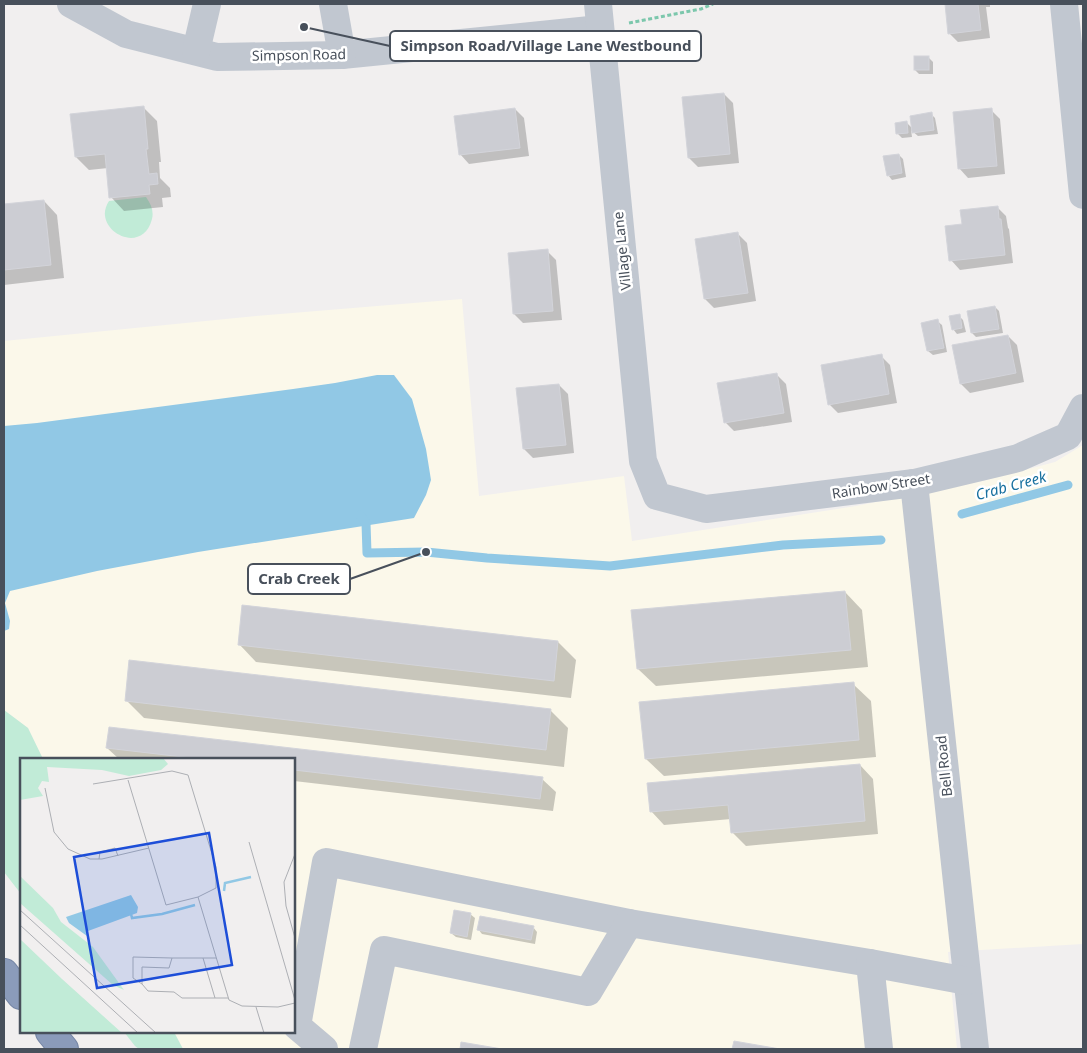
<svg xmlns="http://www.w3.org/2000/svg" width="1087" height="1053" viewBox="0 0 1087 1053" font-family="'Noto Sans',sans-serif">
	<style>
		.commercial { fill: #fbf8ea }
		.green { fill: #c1ebd7 }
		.water { fill: #91c8e5 }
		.shadow { fill: #0003 }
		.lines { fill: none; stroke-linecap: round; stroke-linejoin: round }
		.stream { stroke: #91c8e5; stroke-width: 9 }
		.building { fill: #cccdd3; stroke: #d3d4da }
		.highway-casing { stroke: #7686a5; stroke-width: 30 }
		.path { stroke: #7cc7ac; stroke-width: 3; stroke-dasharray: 4 2.5; stroke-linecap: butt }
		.minor { stroke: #c1c7d0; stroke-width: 28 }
		.highway { stroke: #8b9bba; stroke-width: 28 }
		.labels { text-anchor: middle; stroke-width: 5; stroke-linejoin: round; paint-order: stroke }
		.street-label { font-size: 14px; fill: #48505b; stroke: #fff }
		.water-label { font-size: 15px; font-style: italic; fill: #18709f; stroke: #fff }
		.inset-river { fill: none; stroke: #91c8e5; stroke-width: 2.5 }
		.inset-road { fill: none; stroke: #adafb4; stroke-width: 1 }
		.view { fill: #1d4ed8; fill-opacity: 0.15; stroke: #1d4ed8; stroke-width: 2.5 }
		.inset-edge { fill: none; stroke: #48505b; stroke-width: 2.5 }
		.leader { fill: none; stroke: #48505b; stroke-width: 2 }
		.callout-dot { fill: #48505b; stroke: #fff; stroke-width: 2 }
		.callout { fill: #fff; stroke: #48505b; stroke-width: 2 }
		.callout-label { font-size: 15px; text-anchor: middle; font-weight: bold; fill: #48505b }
	</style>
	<rect width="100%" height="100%" fill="#f1efef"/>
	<path class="commercial" d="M 462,299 L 479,496 L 624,476 L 632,541 L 856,506 L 982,481 L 1055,462 L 1083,445 L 1083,944 L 948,952 L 957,1049 L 183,1049 L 174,1032 L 294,1032 L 294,759 L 43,759 L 28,728 L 4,710 L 4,341 L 256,316 Z"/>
	<g class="green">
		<path d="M 146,197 C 151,204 154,211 152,219 C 142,258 90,229 109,201 Z"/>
		<path d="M 4,710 L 28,728 L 43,759 L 21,759 L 21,894 L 4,872 Z"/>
		<path d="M 124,1032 L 174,1032 L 183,1049 L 139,1049 L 135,1046 Z"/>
	</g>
	<path class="water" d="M 377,375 L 394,375 L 412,399 L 426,449 L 431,480 L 426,495 L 414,518 L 198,552 L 97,571 L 10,591 L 5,603 L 10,621 L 9,629 L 4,631 L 4,426 L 37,423 L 293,389 L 335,383 Z"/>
	<g class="shadow">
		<path d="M 946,4 L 990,4 L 990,7 L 986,7 L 990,38 L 958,42 L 949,33 Z"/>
		<path d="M 928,57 L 933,62 L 933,74 L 919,74 L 915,70 Z"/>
		<path d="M 724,94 L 733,103 L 739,163 L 698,167 L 689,158 Z"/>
		<path d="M 143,107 L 157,121 L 161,162 L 159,162 L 160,178 L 170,188 L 171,197 L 162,198 L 163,207 L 124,211 L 111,197 L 108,168 L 89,170 L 76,157 Z"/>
		<path d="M 515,109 L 524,118 L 529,156 L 469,164 L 460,154 Z"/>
		<path d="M 991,110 L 1000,119 L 1005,174 L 968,178 L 959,168 Z"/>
		<path d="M 931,114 L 935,118 L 938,134 L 918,136 L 911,130 L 912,137 L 902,138 L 898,134 L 907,123 L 913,129 Z"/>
		<path d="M 899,155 L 903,159 L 906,177 L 892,180 L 888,175 Z"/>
		<path d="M 44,201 L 57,215 L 64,278 L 4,285 L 4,205 Z"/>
		<path d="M 997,207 L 1006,216 L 1008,228 L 1009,229 L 1013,263 L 960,270 L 951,260 L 963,225 Z"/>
		<path d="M 738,234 L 747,243 L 756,301 L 714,308 L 705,299 Z"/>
		<path d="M 547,251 L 556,260 L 562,320 L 523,323 L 514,314 Z"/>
		<path d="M 995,307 L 999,311 L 1003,333 L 976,337 L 972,333 L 969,312 Z"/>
		<path d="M 959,316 L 963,320 L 966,332 L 957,334 L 953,329 Z"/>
		<path d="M 937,321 L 942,325 L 947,352 L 933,355 L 928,351 Z"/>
		<path d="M 1008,336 L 1017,345 L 1024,382 L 970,393 L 961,384 L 954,346 Z"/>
		<path d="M 881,356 L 890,365 L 897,403 L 838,413 L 829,404 Z"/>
		<path d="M 777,375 L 786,384 L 792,422 L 734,431 L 725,422 Z"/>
		<path d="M 559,385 L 568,394 L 574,453 L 533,458 L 524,449 Z"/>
		<path d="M 845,592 L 862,610 L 868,667 L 656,686 L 638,669 Z"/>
		<path d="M 243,606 L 558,642 L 576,660 L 571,698 L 256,662 L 239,644 Z"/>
		<path d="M 853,684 L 871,701 L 876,757 L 664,776 L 646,759 Z"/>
		<path d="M 126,700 L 550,710 L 568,728 L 564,767 L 144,718 Z"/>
		<path d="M 110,729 L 542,779 L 556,792 L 553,811 L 294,781 L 294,759 L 119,759 L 107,748 Z"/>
		<path d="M 860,765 L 873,779 L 878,834 L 746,846 L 732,832 L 731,819 L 664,825 L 651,811 Z"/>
		<path d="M 470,914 L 475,918 L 471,940 L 456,937 L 451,933 Z"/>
		<path d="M 533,927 L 537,932 L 535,944 L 482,934 L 478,929 Z"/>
	</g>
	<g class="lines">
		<g class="stream">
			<path d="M 962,514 L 1068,485"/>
			<path d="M 360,515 L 366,523 L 367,553 L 426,552 L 487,558 L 610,566 L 783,545 L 881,540"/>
		</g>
	</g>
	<g class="building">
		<path d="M 945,4 L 978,4 L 981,30 L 948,34 Z"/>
		<rect x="914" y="56" width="15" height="14"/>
		<path d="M 724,93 L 730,154 L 688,158 L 682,97 Z"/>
		<path d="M 144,106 L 148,149 L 146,149 L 149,174 L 157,173 L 158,184 L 149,185 L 150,194 L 109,198 L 105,154 L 75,157 L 70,114 Z"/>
		<path d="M 515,108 L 520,148 L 459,155 L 454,116 Z"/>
		<path d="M 992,108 L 997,166 L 958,169 L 953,112 Z"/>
		<path d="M 932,112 L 934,130 L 912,133 L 910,116 Z"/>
		<path d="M 907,121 L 908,133 L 896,134 L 895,123 Z"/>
		<path d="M 899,154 L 902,173 L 887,176 L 883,156 Z"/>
		<path d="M 44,200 L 51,265 L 4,270 L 4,204 Z"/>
		<path d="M 998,206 L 999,219 L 1001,219 L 1005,255 L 949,261 L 945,226 L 962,224 L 960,210 Z"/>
		<path d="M 738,232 L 748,293 L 704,299 L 695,239 Z"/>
		<path d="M 548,249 L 553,311 L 513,314 L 508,253 Z"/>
		<path d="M 995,306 L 999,329 L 971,333 L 967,311 Z"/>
		<path d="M 960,314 L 962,328 L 952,330 L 949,316 Z"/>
		<path d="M 938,319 L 944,348 L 927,351 L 921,323 Z"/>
		<path d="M 1008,335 L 1016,373 L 960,384 L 952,345 Z"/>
		<path d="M 882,354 L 889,394 L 828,405 L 821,365 Z"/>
		<path d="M 777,373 L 784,413 L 724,423 L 717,383 Z"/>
		<path d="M 559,384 L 566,445 L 523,449 L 516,388 Z"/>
		<path d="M 845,591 L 851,650 L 637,669 L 631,610 Z"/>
		<path d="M 242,605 L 558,641 L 554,681 L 238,645 Z"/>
		<path d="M 129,660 L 551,709 L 546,750 L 125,701 Z"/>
		<path d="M 854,682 L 859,740 L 645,759 L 639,702 Z"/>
		<path d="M 109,727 L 543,777 L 540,799 L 294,770 L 294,759 L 200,759 L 106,748 Z"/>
		<path d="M 860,764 L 865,821 L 731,833 L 728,805 L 650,812 L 647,783 Z"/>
		<path d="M 454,910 L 471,913 L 467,937 L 450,933 Z"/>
		<path d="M 480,916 L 534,926 L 531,940 L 477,930 Z"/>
		<path d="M 734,1041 L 780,1049 L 732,1049 Z"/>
		<path d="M 461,1042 L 502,1049 L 460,1049 Z"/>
	</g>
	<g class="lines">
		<g class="highway-casing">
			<g id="highway">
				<path d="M 4,973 L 21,995"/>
				<path d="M 50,1032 L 64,1049"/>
			</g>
		</g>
		<path class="path" d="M 629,23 L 701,9 L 713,4"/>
		<g class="minor">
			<path d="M 71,4 L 126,34 L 217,57 L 342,55 L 600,29"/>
			<path d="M 333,4 L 342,55"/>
			<path d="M 598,4 L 643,461 L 657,496 L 706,509 L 914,483 L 1018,458 L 1068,436 L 1083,408"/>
			<path d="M 1064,4 L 1083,195"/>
			<path d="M 196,51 L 207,4"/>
			<path d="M 914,483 L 975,1049"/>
			<path d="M 324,1049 L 297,1026 L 326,862 L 629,923"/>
			<path d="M 363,1049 L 384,950 L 588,992 L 629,923 L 870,963"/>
			<path d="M 879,1049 L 870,963 L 967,981"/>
		</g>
		<use href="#highway" class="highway"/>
	</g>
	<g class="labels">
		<g class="street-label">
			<text transform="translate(299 55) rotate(-1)" y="5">Simpson Road</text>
			<text transform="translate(622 251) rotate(-96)" y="5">Village Lane</text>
			<text transform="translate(881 486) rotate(-9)" y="5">Rainbow Street</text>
			<text transform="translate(944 766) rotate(-96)" y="5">Bell Road</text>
		</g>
		<g class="water-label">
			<text transform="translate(1011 486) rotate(-15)" y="5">Crab Creek</text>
		</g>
	</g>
	<g transform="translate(20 758)">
		<rect width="275" height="275" fill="#f1efef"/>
		<path d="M 0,0 L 143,0 L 148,6 L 141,12 L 109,18 L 82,12 L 27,9 L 29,24 L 22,23 L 18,30 L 23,38 L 0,42 ZM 0,118 L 33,150 L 41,164 L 73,189 L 104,232 L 93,227 L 0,145 ZM 0,181 L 42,221 L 102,275 L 0,275 Z" fill="#c1ebd7"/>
		<path d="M 111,137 L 118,149 L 117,155 L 68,173 L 67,178 L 49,165 L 46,159 Z" fill="#91c8e5"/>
		<path class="inset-river" d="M 204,133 L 205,125 L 231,119M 111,156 L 112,160 L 142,156 L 175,147"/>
		<path class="inset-road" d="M 73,26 L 152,13 L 168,17 L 196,109 L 196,130 L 178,139 L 146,147 L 108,22M 25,30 L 34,74 L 48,91 L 70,101 L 82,101 L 129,90M 229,84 L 275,242M 275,96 L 264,124 L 266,148 L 275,180M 79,101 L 80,94 L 95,90 L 98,98M 178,139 L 209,242 L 222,248 L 258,249 L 275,245M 0,152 L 136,275M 0,167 L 118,275M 183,200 L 152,200 L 149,210 L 122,209 L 122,226 L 128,233 L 154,234 L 162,240 L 195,240M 196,200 L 183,200 L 195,240 L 208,240M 122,226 L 113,220 L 113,199 L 152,200M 236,249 L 244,275"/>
		<path class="view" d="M 189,75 L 212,207 L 77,230 L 54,99 Z"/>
		<rect width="275" height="275" class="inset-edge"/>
	</g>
	<path class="leader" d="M304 27L390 46M426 552L350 579"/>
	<g class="callout-dot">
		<circle cx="304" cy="27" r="5"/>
		<circle cx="426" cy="552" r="5"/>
	</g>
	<g class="callout">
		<rect x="390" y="31" width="311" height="30" rx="5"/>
		<rect x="248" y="564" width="102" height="30" rx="5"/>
	</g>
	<g class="callout-label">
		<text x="546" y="51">Simpson Road/Village Lane Westbound</text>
		<text x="299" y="584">Crab Creek</text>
	</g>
	<rect width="1087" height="1053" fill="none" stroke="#48505b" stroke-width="10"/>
</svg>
